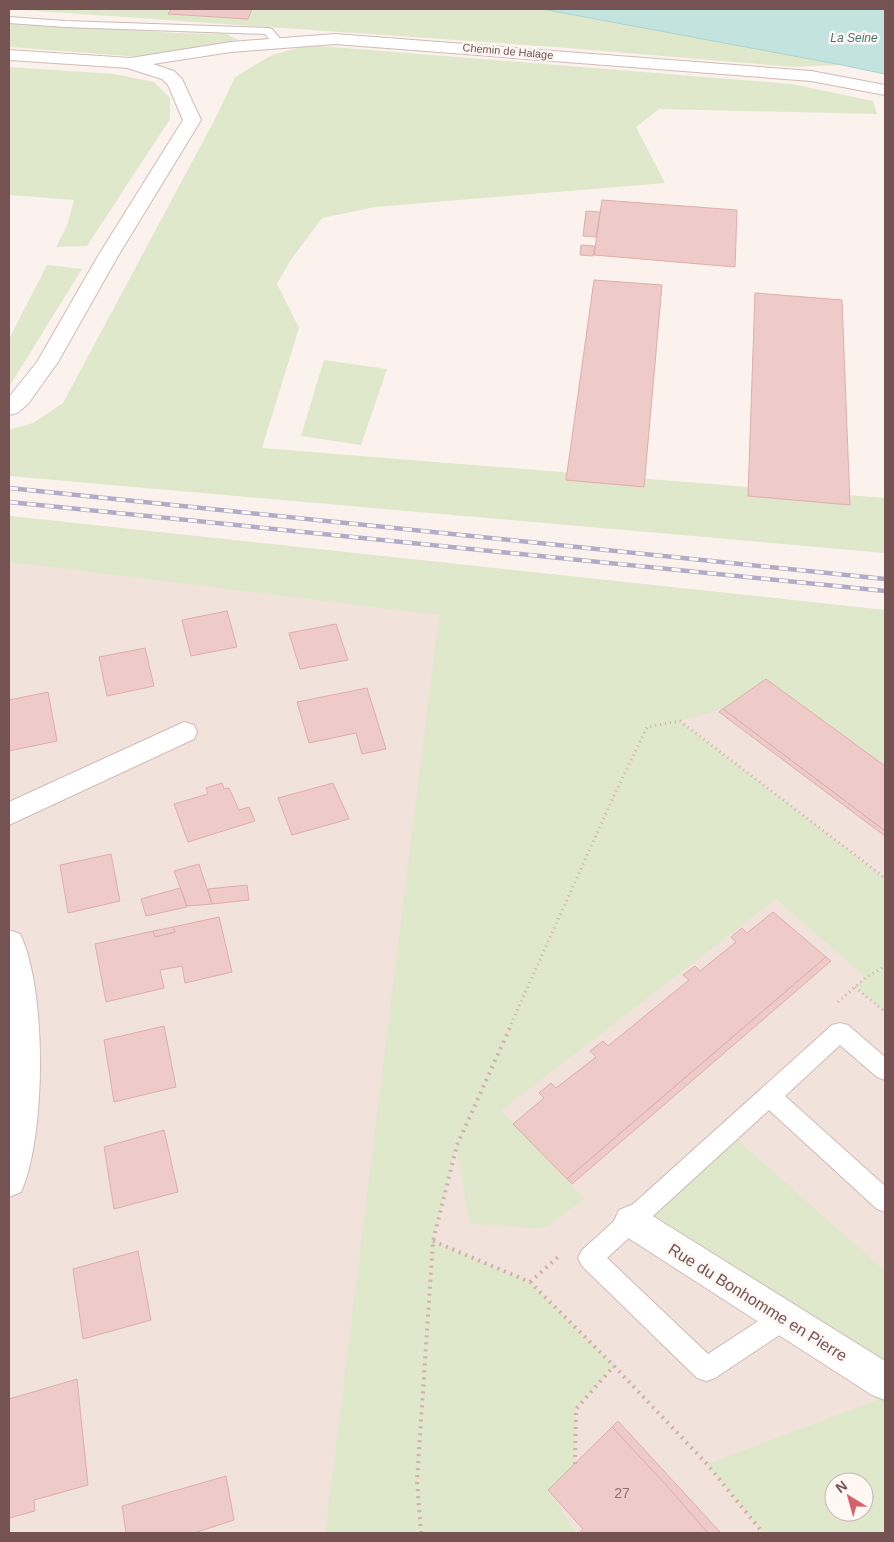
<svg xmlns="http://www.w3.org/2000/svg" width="894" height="1542" viewBox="0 0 894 1542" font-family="Arial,sans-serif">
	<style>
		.residential { fill: #f2e2dc; fill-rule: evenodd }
		.green { fill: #e0e8cc; fill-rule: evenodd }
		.water { fill: #c3e3de; stroke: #aad4ce }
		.building { fill: #eecbc8; stroke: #dfaeaa }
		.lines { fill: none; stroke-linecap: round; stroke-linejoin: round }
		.service-casing { stroke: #cfbab6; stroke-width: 2 }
		.minor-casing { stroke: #cfbab6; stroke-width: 2 }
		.tertiary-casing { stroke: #cfbab6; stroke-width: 2 }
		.secondary-casing { stroke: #d4bab7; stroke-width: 2 }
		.path-far1 { stroke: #d3aeaa; stroke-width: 3; stroke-dasharray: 1 4; stroke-linecap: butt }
		.path { stroke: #d3aeaa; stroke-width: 4; stroke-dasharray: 2 5; stroke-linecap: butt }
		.service { fill: #fff; fill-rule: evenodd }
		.minor { fill: #fff; fill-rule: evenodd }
		.tertiary { fill: #fff; fill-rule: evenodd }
		.secondary { fill: #fff; fill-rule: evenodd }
		.rail-casing { stroke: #b1abc5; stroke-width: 4.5 }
		.rail { stroke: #fef7f4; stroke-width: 3; stroke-dasharray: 9; stroke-linecap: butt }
		.labels { text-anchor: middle; stroke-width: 5; stroke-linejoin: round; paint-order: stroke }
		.far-street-label { font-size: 11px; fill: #755352; stroke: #fef7f4 }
		.far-water-label { font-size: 12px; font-style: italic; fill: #467870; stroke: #fef7f4 }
		.near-number-label { font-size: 14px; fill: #937170 }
		.near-street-label { font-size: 16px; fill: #755352; stroke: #fef7f4 }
	</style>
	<rect width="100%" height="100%" fill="#fbf2ed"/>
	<path class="residential" d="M 9,516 L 885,610 L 885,1533 L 9,1533 ZM 834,1482 L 864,1482 L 864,1512 L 834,1512 Z"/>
	<g class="green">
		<path d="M 9,9 L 542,9 L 842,65 L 793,67 L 555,47 Z"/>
		<path d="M 9,23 L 178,33 L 226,34 L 238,40 L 140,57 L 9,47 Z"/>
		<path d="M 308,45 L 792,84 L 873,101 L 877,114 L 659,109 L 636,127 L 665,183 L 375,207 L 322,218 L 290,261 L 277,284 L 299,328 L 262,448 L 885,498 L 885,553 L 9,476 L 9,430 L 33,423 L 63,403 L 215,119 L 235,77 L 272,55 Z"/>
		<path d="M 9,67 L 115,74 L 154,82 L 170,98 L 170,119 L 87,246 L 56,247 L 67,226 L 74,200 L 9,195 Z"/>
		<path d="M 47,265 L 82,269 L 9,387 L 9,339 Z"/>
		<path d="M 324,360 L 387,369 L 361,445 L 301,436 Z"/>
		<path d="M 9,516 L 885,610 L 885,766 L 766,679 L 723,709 L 680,721 L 885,878 L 885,1012 L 855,987 L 865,977 L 776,899 L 501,1111 L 585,1199 L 543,1229 L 470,1224 L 456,1147 L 433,1241 L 530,1282 L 614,1366 L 576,1409 L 575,1464 L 548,1489 L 577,1533 L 325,1533 L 439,615 L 9,562 Z"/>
		<path d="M 729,1132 L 885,1271 L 885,1382 L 631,1221 Z"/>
		<path d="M 885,1397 L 885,1533 L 763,1533 L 707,1464 ZM 834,1482 L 864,1482 L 864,1512 L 834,1512 Z"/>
	</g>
	<path class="water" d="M 542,9 L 885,9 L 885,74 L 842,65 Z"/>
	<g class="building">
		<path d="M 171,9 L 252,9 L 248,19 L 168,14 Z"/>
		<path d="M 602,200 L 737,210 L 735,267 L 594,255 Z"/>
		<path d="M 586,211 L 600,212 L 596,237 L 583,236 Z"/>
		<path d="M 581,245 L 595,246 L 593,256 L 580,255 Z"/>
		<path d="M 594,280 L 662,285 L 644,487 L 566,480 Z"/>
		<path d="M 755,293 L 842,300 L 850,505 L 748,496 Z"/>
		<path d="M 227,611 L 237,647 L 191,656 L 182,620 Z"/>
		<path d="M 336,624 L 348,660 L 300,669 L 289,633 Z"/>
		<path d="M 145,648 L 154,686 L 107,696 L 99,657 Z"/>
		<path d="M 766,679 L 885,766 L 885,831 L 723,709 Z"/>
		<path d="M 367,688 L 386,749 L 362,754 L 356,733 L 309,743 L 297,702 Z"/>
		<path d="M 48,692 L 57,741 L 9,751 L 9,700 Z"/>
		<path d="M 723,709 L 885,831 L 885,836 L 719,712 Z"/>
		<path d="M 222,783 L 224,789 L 229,788 L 239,810 L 249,807 L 255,821 L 188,842 L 174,804 L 208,794 L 206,788 Z"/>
		<path d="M 333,783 L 349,819 L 292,835 L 278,798 Z"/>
		<path d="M 111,854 L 120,901 L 68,913 L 60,865 Z"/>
		<path d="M 199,864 L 212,904 L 187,906 L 174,871 Z"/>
		<path d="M 247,885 L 249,900 L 212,904 L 208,889 Z"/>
		<path d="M 180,888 L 187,907 L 146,916 L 141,899 Z"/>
		<path d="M 773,912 L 826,957 L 567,1179 L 513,1124 L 544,1098 L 539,1093 L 551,1083 L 556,1088 L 596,1057 L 590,1051 L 603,1041 L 608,1046 L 689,980 L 683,975 L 695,966 L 700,971 L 736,942 L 731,937 L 742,928 L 747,933 Z"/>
		<path d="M 219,917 L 232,972 L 185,983 L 182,966 L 160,970 L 164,988 L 106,1002 L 95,944 L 153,931 L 155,937 L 175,932 L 173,927 Z"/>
		<path d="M 173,927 L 175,932 L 155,937 L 153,931 Z"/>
		<path d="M 826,957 L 831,961 L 572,1184 L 567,1179 Z"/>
		<path d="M 164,1026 L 176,1087 L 114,1102 L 104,1040 Z"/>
		<path d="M 164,1130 L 178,1192 L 114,1209 L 104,1147 Z"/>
		<path d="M 138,1251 L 151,1320 L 83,1339 L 73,1269 Z"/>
		<path d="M 77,1379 L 88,1485 L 34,1500 L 35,1511 L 9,1518 L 9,1399 Z"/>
		<path d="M 618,1421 L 721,1533 L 708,1533 L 612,1427 Z"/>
		<path d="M 612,1427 L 667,1486 L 708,1533 L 579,1533 L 583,1529 L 548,1490 Z"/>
		<path d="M 226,1476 L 234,1520 L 194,1533 L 126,1533 L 122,1506 Z"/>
	</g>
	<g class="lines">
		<g class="service-casing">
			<g id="service">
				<path d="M 9,17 L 65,21 L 268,28 L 272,29 L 283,42 L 277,45 L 273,44 L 265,34 L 65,27 L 9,23 Z"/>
				<path d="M 840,1023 L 848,1025 L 885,1057 L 885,1080 L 877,1077 L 840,1045 L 785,1096 L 885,1186 L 885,1212 L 877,1209 L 769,1110 L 607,1258 L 708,1354 L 775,1310 L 784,1306 L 793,1310 L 796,1318 L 793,1326 L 715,1378 L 706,1381 L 697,1378 L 582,1266 L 578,1258 L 582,1250 L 832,1025 Z"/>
			</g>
		</g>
		<g class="minor-casing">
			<g id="minor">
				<path d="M 184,722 L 194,725 L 197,732 L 194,739 L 9,825 L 9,802 Z"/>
				<path d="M 9,930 L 20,934 C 47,989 46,1136 21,1192 L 9,1197 Z"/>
				<path d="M 631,1205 L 643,1210 L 885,1361 L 885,1400 L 872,1395 L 619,1232 L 614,1221 L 619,1210 Z"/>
			</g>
		</g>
		<g class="tertiary-casing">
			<path id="tertiary" d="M 335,34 L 811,71 L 885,85 L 885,95 L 811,81 L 335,44 L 231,52 L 153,64 L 174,71 L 182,79 L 201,120 L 118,256 L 58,362 L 28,404 L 17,413 L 9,415 L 9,397 L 37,362 L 98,256 L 183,120 L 168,85 L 162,79 L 124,67 L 121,63 L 124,59 L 231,42 Z"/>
		</g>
		<g class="secondary-casing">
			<path id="secondary" d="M 9,50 L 130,58 L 136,59 L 139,63 L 136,67 L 130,68 L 9,60 Z"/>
		</g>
		<g class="path-far1">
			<path d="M 855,987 L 885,1012"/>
			<path d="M 838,1002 L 865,978 L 885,966"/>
			<path d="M 511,1024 L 616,791 L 647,727 L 680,721 L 885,878"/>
		</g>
		<g class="path">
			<path d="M 433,1241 L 530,1282 L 614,1366 L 707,1464 L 763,1533"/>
			<path d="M 530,1282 L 558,1257"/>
			<path d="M 575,1464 L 576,1409 L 614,1366"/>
			<path d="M 421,1533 L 417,1481 L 433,1241 L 457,1145 L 512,1023"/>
		</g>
		<use href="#service" class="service"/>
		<use href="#minor" class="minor"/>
		<use href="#tertiary" class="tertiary"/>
		<use href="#secondary" class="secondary"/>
		<g class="rail-casing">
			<g id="rail">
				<path d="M 9,488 L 885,579"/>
				<path d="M 9,502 L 885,591"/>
			</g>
		</g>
		<use href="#rail" class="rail"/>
	</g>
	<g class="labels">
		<g class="far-street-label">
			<text transform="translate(508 51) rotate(5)" y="4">Chemin de Halage</text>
		</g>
		<g class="far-water-label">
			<text x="854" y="42">La Seine</text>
		</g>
		<g class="near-number-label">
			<text x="622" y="1498">27</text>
		</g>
		<g class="near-street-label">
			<text transform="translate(758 1302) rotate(32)" y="6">Rue du Bonhomme en Pierre</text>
		</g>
	</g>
	<rect width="894" height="1542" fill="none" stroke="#755352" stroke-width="20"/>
	<g transform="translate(849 1497) rotate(323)"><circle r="24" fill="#fef7f4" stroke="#c7b5b3"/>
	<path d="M0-4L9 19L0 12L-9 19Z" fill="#d7616b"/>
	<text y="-8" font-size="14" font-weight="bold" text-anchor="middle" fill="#755352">N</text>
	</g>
</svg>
